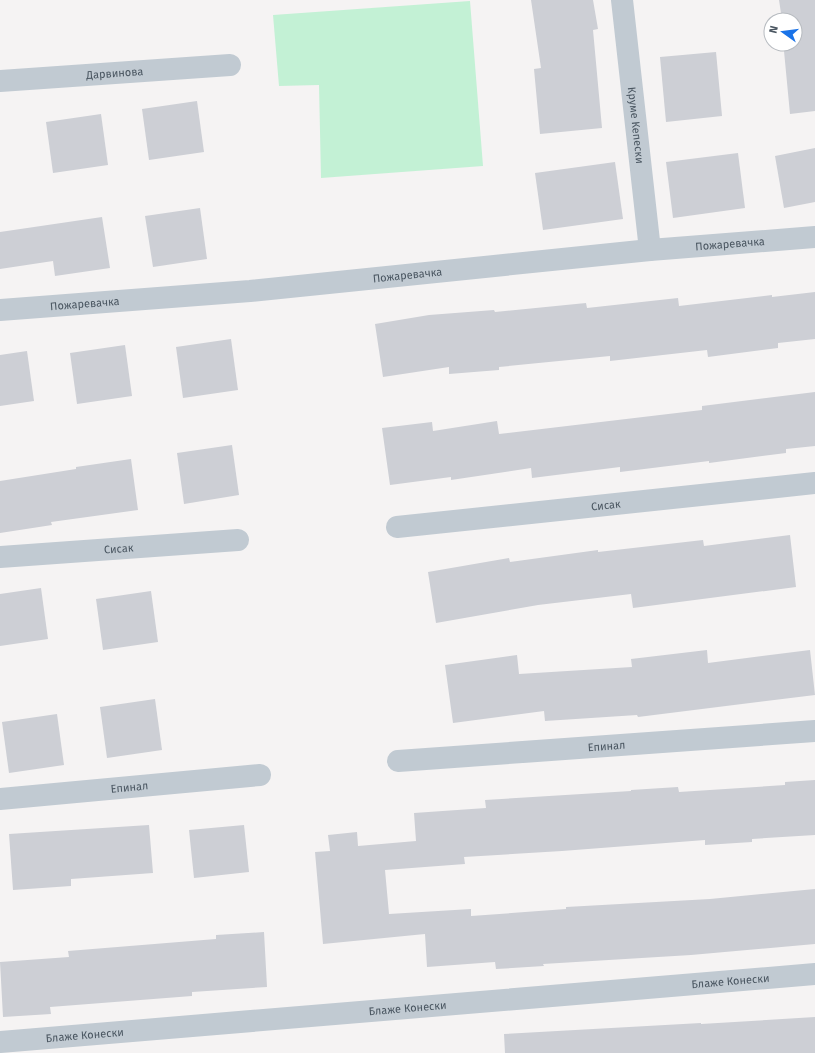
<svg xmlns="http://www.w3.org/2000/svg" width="815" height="1053" viewBox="0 0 815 1053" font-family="'Fira Sans',sans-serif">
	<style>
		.green { fill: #c3f1d5 }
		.building { fill: #cdcfd5 }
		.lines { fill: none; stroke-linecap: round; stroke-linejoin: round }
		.minor { stroke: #c1cad2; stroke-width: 22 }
		.labels { text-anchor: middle; stroke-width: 3.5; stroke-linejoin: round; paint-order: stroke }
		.street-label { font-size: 11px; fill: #4a5661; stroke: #fff }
	</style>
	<rect width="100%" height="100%" fill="#f5f3f3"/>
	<path class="green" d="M 470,1 L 483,166 L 321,178 L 319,85 L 279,86 L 273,15 Z"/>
	<g class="building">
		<path d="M 531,0 L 593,0 L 598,29 L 593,30 L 602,128 L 540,134 L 534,69 L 541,68 Z"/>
		<path d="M 779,0 L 815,0 L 815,111 L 790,114 L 784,51 L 785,44 L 795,44 L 795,20 L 782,20 Z"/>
		<path d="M 716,52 L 722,116 L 666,122 L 660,57 Z"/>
		<path d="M 197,101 L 204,152 L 149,160 L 142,109 Z"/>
		<path d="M 101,114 L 108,165 L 53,173 L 46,122 Z"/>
		<path d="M 815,148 L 815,202 L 784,208 L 775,156 Z"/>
		<path d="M 738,153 L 745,208 L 673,218 L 666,162 Z"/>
		<path d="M 615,162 L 623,219 L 543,230 L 535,173 Z"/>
		<path d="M 200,208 L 207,259 L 153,267 L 145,216 Z"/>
		<path d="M 102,217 L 110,268 L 55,276 L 53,261 L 0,269 L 0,232 Z"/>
		<path d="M 815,292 L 815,339 L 778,343 L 778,348 L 708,357 L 707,350 L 610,361 L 610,356 L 499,367 L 499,370 L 449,374 L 449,367 L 383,377 L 375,324 L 429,315 L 494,310 L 495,312 L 586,303 L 587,308 L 678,298 L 679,306 L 772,295 L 772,297 Z"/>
		<path d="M 231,339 L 238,390 L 183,398 L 176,347 Z"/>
		<path d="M 125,345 L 132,396 L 77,404 L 70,353 Z"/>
		<path d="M 27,351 L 34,401 L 0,406 L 0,355 Z"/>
		<path d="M 815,392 L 815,446 L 786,449 L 786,453 L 709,463 L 709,461 L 620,472 L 620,467 L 532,478 L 531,468 L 451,480 L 451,477 L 390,485 L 382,428 L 432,422 L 433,431 L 497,421 L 499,434 L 702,410 L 702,406 Z"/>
		<path d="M 232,445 L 239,495 L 184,504 L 177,453 Z"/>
		<path d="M 131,459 L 138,510 L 51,522 L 52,525 L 0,533 L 0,481 L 76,469 L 76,467 Z"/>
		<path d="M 790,535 L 796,587 L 633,608 L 631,594 L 538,605 L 436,623 L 428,572 L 509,558 L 510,562 L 598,550 L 598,552 L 703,540 L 704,546 Z"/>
		<path d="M 41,588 L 48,639 L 0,646 L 0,594 Z"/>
		<path d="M 151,591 L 158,642 L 103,650 L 96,599 Z"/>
		<path d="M 707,650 L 708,663 L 810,650 L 815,695 L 638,717 L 637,715 L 545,721 L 544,711 L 453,723 L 445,665 L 517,655 L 519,674 L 632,667 L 631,659 Z"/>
		<path d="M 155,699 L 162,750 L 107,758 L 100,707 Z"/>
		<path d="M 57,714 L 64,765 L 9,773 L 2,722 Z"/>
		<path d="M 815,780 L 815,835 L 752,839 L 752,842 L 705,845 L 705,840 L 562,851 L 464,857 L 465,864 L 385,870 L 389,914 L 471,909 L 471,916 L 566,909 L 566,907 L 710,899 L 815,889 L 815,944 L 691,955 L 543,964 L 544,966 L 496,969 L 495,962 L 427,967 L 425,934 L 323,944 L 315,852 L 330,851 L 328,835 L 357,832 L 358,846 L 416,841 L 414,813 L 486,808 L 485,800 L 631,791 L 631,790 L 678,787 L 679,792 L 785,785 L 785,782 Z"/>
		<path d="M 149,825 L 153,873 L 71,879 L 71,886 L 13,890 L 9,834 Z"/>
		<path d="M 244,825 L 249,872 L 194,878 L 189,830 Z"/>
		<path d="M 264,932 L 267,987 L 192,992 L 192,996 L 50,1007 L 51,1014 L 3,1017 L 0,962 L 69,957 L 68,951 L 216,939 L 216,935 Z"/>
		<path d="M 815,1017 L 815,1053 L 505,1053 L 504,1034 L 701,1023 L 701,1024 Z"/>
	</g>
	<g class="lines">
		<g class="minor">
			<path id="s1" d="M 622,0 L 650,250"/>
			<path id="s2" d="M 0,81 L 230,65"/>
			<path id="s3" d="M 0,310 L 250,291 L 650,250 L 815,237"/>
			<path id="s4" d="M 397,527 L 815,483"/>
			<path id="s5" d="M 0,557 L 238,540"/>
			<path id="s6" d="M 398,761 L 815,731"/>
			<path id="s7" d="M 0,799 L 260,775"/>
			<path id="s8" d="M 0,1042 L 815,974"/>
		</g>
	</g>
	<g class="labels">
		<g class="street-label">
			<text dy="4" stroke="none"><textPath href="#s2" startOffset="115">Дарвинова</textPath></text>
			<text dy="4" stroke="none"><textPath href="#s1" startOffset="126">Круме Кепески</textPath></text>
			<text dy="4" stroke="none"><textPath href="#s3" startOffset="733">Пожаревачка</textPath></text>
			<text dy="4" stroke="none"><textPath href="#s3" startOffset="409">Пожаревачка</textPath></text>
			<text dy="4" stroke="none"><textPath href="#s3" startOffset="85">Пожаревачка</textPath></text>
			<text dy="4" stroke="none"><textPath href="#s4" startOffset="210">Сисак</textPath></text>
			<text dy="4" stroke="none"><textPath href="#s5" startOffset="119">Сисак</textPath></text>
			<text dy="4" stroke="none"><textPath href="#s6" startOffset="209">Епинал</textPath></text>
			<text dy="4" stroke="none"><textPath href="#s7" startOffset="130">Епинал</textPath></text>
			<text dy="4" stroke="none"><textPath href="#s8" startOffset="733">Блаже Конески</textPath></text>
			<text dy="4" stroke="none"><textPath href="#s8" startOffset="409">Блаже Конески</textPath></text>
			<text dy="4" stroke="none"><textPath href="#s8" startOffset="85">Блаже Конески</textPath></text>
		</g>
	</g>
	<g transform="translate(783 32) rotate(284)"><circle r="19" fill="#ffffff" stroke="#b7bbc0"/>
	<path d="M0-3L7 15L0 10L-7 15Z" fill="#1a73e8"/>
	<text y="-6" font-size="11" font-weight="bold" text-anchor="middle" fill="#4a5661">N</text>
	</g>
</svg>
